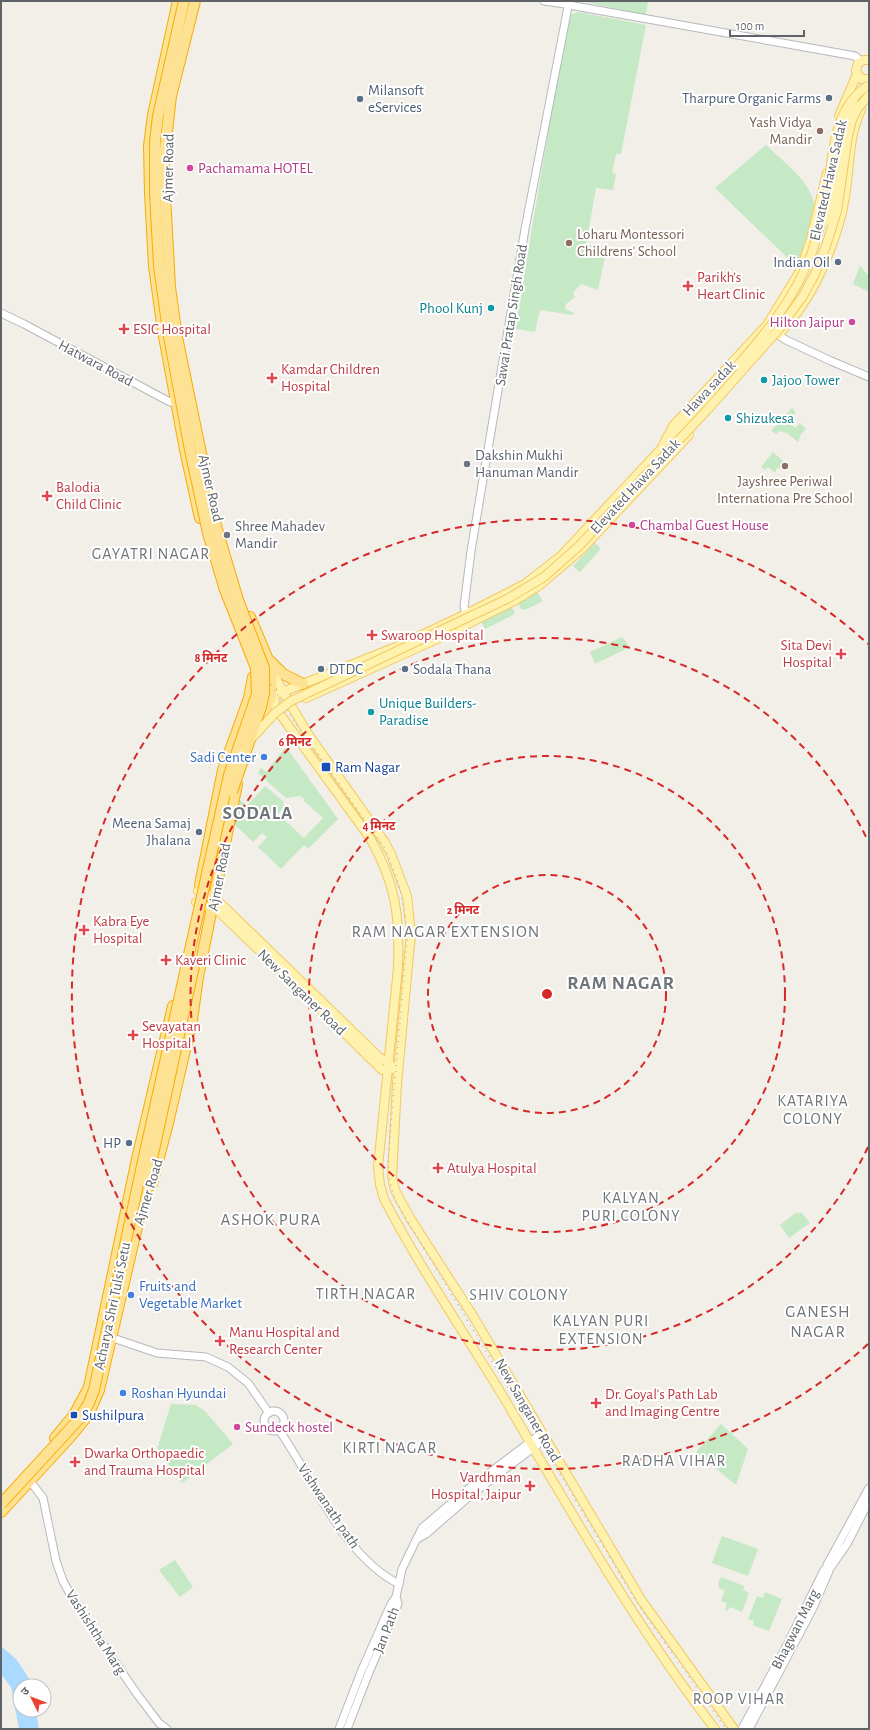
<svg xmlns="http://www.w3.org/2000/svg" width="870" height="1730" viewBox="0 0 870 1730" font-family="'Alegreya Sans','Noto Sans Devanagari',sans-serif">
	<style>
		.green { fill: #c5e8c5 }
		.water { fill: #aadaff }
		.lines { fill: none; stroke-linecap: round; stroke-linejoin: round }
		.minor-casing { stroke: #b5b8bc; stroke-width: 9 }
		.major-casing { stroke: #f2c960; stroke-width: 10 }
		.highway-casing { stroke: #f9ab00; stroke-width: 12 }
		.minor { stroke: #fff; stroke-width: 7 }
		.major { stroke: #fff2af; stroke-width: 8 }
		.highway { stroke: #fde293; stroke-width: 10 }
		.rail { stroke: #b6b7b8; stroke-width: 1.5; stroke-dasharray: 1 5; stroke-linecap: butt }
		.major-bridge-casing { stroke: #f2c960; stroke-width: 10; stroke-linecap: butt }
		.highway-bridge-casing { stroke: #f9ab00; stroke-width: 12; stroke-linecap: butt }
		.major-bridge { stroke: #fff2af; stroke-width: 8 }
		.highway-bridge { stroke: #fde293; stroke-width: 10 }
		.ring { fill: none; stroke: #d62828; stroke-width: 2; stroke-dasharray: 7 5 }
		.service-dot { fill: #5c6f8a; stroke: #fff; stroke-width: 1.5 }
		.education-dot { fill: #8d6e63; stroke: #fff; stroke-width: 1.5 }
		.hotel-dot { fill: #d1479c; stroke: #fff; stroke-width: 1.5 }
		.health-dot { fill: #e0444e; stroke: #fff; stroke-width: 1.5 }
		.culture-dot { fill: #0f9aa8; stroke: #fff; stroke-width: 1.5 }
		.worship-dot { fill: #6b7280; stroke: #fff; stroke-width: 1.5 }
		.shop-dot { fill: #3f7fe0; stroke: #fff; stroke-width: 1.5 }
		.transit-dot { fill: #1a4fb4; stroke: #fff; stroke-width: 1.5 }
		.labels { text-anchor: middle; stroke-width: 4; stroke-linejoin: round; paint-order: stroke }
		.service-label { font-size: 15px; fill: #4e5e75; stroke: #fff; text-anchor: end }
		.education-label { font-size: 15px; fill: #785e54; stroke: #fff; text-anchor: end }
		.street-label { font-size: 15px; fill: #5f6368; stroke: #fff }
		.hotel-label { font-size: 15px; fill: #b23c85; stroke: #fff; text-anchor: start }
		.health-label { font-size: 15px; fill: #be3a42; stroke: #fff; text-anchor: start }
		.culture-label { font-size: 15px; fill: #0d838f; stroke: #fff; text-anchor: start }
		.worship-label { font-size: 15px; fill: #5b616d; stroke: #fff; text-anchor: start }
		.shop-label { font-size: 15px; fill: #366cbe; stroke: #fff; text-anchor: start }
		.transit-label { font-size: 15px; fill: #164399; stroke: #fff; text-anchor: start }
		.neighbourhood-label { font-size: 16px; letter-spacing: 1px; fill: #70757a; stroke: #fff }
		.quarter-label { font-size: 17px; letter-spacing: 1px; fill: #70757a; stroke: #fff }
		.district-label { font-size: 19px; font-weight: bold; letter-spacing: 1px; fill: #70757a; stroke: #fff }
		.centre { fill: #d62828; stroke: #fff; stroke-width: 2 }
		.ring-label { font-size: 12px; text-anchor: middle; font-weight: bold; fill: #d62828; stroke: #fff; stroke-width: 4; stroke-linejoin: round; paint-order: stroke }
	</style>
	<rect width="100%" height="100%" fill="#f1efe8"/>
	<g class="green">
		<path d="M 581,1 L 648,1 L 646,15 Z"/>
		<path d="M 578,12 L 646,25 L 621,154 L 616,154 L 612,173 L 616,174 L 613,190 L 596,188 L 586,245 L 607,247 L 598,290 L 581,284 L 573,293 L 575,297 L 566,304 L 565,309 L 574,313 L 572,315 L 540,310 L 535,332 L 515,329 L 567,21 L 570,15 Z"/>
		<path d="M 766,145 C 782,161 811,181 814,204 C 816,214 800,256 796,266 L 715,188 Z"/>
		<path d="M 860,266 L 869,276 L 869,292 L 853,284 Z"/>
		<path d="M 792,408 L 796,412 L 788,421 L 795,428 L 800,423 L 806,429 L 801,434 L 798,442 L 787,433 L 779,431 L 777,434 L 771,431 Z"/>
		<path d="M 773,452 L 784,462 L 780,465 L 781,467 L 780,469 L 777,468 L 775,473 L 768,467 L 765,470 L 761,467 Z"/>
		<path d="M 595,543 L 600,548 L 599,551 L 580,572 L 573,566 Z"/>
		<path d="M 537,592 L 543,601 L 525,610 L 521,609 L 518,603 Z"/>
		<path d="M 511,606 L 515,613 L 513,615 L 485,629 L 481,621 Z"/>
		<path d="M 622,637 L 630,647 L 597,663 L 595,663 L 590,652 Z"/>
		<path d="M 286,747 L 338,819 L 308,849 L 304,845 L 281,869 L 258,847 L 267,837 L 262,833 L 253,842 L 231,821 L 236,796 L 247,806 L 265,786 L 283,801 L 284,807 L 278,814 L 304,838 L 323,818 L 304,801 L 305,799 L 300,796 L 286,798 L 258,773 L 261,768 L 266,772 Z"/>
		<path d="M 797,1212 L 798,1214 L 801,1212 L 810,1223 L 789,1238 L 780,1225 Z"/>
		<path d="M 171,1404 L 195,1405 L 205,1411 L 233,1444 L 182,1483 L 157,1449 Z"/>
		<path d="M 721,1424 L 748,1449 L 736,1485 L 696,1452 Z"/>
		<path d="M 722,1536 L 758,1549 L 748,1576 L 712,1563 Z"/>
		<path d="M 175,1560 L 193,1587 L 180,1597 L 159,1570 Z"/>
		<path d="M 721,1577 L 744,1586 L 743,1590 L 749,1593 L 742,1612 L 730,1607 L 727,1611 L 725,1610 L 727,1603 L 721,1601 L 725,1590 L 720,1589 L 718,1584 Z"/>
		<path d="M 765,1592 L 782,1599 L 769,1631 L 753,1625 L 754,1621 L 748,1619 L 757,1596 L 763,1598 Z"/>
	</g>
	<path class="water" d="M 1,1646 L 17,1660 L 33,1685 L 33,1686 L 20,1686 L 20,1710 L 36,1710 L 39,1729 L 19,1729 L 11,1687 L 1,1674 Z"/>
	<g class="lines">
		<g class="minor-casing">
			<g id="minor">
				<path d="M 544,1 L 565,4"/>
				<path d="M 569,5 L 855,56 L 861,61"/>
				<path d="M 1,313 L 24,324 L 168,401 L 179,405"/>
				<path d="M 774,332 L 786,340 L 831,361 L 869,377"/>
				<path d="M 468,619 L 464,607 L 471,551 L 525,229 L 568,7"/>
				<path d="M 107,1336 L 157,1353 L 206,1357 L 228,1367 L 248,1383 L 269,1413"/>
				<circle cx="274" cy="1421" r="10"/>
				<path d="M 279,1430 C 314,1480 343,1556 399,1584"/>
				<path d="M 30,1481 L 43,1498 L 56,1561 L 63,1581 L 76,1605 L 137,1694 L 159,1723 L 167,1729"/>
				<path d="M 417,1539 L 426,1534 L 472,1494 L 545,1439"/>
				<path d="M 827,1565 L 869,1488"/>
				<path d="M 831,1567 L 847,1544 L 869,1501"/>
				<path d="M 339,1729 L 361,1672 L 391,1604 L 396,1597"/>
				<path d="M 347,1729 L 368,1675 L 398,1604 L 396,1597 L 402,1569 L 422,1528 L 468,1489 L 542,1433"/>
				<path d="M 742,1729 L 789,1641 L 824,1570"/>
				<path d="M 749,1729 L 813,1608 L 829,1571"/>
			</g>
		</g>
		<g class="major-casing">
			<g id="major">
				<path d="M 869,60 L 864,60 L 858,63 L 856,71 L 861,79 L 869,79"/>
				<path d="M 839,116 L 857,74"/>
				<path d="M 772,330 L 790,306"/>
				<path d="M 778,335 C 786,326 795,317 801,307 C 821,279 840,230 845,197 C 850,168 848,137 861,110"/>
				<path d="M 667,443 L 737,366"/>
				<path d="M 272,670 L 283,692 L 308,734 L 384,841 L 391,854 L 407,896 L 411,933 L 397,1084 L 392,1177 L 395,1190 L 410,1218 L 473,1316 L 642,1601 L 734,1729"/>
				<path d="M 280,693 L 396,647 L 466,614 L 525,584 L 561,556 L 661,449 L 673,426 L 767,325 L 800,271 L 811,239 L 827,173"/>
				<path d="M 274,695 L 275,707 L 280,714 L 370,838 C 396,884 400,916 398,968 L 378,1167 L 380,1185 L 384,1199 C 420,1268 464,1332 504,1398 C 570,1510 635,1625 715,1729"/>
				<path d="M 306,698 L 437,639 L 514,601 L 540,585 L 582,549 L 689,435"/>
				<path d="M 198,891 L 215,898 L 379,1057 L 391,1065"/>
				<path d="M 196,902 L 218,911 L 283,973"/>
				<path d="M 300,989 L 382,1070 L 392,1069"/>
			</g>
		</g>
		<g class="highway-casing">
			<g id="highway">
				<path d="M 178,1 L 153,115 L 149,146 L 150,193 L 154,266 L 163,331 L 185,450 L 200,518"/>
				<path d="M 250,617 L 272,669 L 271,697 L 256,732"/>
				<path d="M 270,661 L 283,674 L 303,684"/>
				<path d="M 200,885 L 223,770 L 249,698 L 253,677"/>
				<path d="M 146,1189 L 152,1184 L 168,1123 L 192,1020 L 198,977 L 237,784"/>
				<path d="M 55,1438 L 74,1415 L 89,1387 L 137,1159 L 173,1006"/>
				<path d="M 1,1512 L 71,1436 L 88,1415 L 99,1390 L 147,1184"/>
			</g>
		</g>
		<use href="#minor" class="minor"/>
		<use href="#major" class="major"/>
		<use href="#highway" class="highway"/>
		<path class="rail" d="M 192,1 L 170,96 L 163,142 L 161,179 L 163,240 L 168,292 L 178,356 L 201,472 L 226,575 L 235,600 L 263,671 L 290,715 L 384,847 C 399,877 406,908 407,941 L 388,1160 L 390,1183 L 395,1200 L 630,1591 L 646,1616 L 726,1729"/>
		<g class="major-bridge-casing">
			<g id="major-bridge">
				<path d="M 827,221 L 830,209 C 836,178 838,130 854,104"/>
				<path d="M 737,366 C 767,332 796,296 812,252 C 816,239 821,225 824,212 C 834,169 827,111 869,85"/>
				<path d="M 252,738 L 275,713 L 291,701 L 507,599 L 544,577 L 578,547 L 708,409 L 779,329 L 803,296 L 815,274 L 826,246 L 837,211 L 848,136 L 852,120 L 858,108 L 869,95"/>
			</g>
		</g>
		<g class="highway-bridge-casing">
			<g id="highway-bridge">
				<path d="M 195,1 L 171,96 L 164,157 L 164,177 L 170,287 L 177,337 L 216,526 L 238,600 L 264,668 L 264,693 L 261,707 L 232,792"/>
				<path d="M 147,1182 L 194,966"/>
				<path d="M 1,1504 L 79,1419 L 89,1403 L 94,1390 L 143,1161 L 229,775 L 257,694 L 256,668 L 225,590 L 208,533 L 190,450 L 168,331 L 159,266 L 155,193 L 155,141 L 158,116 L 184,1"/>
			</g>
		</g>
		<use href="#major-bridge" class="major-bridge"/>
		<use href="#highway-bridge" class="highway-bridge"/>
	</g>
	<g class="ring">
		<circle cx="547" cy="994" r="119"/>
		<circle cx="547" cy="994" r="238"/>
		<path d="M868 1147A356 356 0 1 1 868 841"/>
		<path d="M868 1344A475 475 0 1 1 868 644"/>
	</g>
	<g class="service-dot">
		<circle cx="829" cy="98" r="4"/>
		<circle cx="360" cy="99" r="4"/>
		<circle cx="838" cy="262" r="4"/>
		<circle cx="321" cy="669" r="4"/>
		<circle cx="405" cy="669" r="4"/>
		<circle cx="199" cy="832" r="4"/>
		<circle cx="129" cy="1143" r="4"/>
	</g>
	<g class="education-dot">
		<circle cx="820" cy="131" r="4"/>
		<circle cx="569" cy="243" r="4"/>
		<circle cx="785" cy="466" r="4"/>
	</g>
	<g class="hotel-dot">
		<circle cx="190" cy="168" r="4"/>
		<circle cx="852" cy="322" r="4"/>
		<circle cx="632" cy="525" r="4"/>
		<circle cx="237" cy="1427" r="4"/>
	</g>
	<g class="health-dot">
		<path d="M686 280h4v4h4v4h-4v4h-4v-4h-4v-4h4z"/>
		<path d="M122 323h4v4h4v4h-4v4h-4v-4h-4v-4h4z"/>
		<path d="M270 372h4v4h4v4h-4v4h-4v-4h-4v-4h4z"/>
		<path d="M45 490h4v4h4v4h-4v4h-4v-4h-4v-4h4z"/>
		<path d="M370 629h4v4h4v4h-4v4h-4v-4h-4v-4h4z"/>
		<path d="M839 648h4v4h4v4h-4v4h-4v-4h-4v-4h4z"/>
		<path d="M82 924h4v4h4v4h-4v4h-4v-4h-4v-4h4z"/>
		<path d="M164 954h4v4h4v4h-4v4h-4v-4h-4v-4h4z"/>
		<path d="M131 1029h4v4h4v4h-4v4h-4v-4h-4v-4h4z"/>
		<path d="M436 1162h4v4h4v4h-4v4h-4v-4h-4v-4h4z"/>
		<path d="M218 1335h4v4h4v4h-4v4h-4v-4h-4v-4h4z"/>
		<path d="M594 1397h4v4h4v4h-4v4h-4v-4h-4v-4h4z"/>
		<path d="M73 1456h4v4h4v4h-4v4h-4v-4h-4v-4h4z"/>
		<path d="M528 1480h4v4h4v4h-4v4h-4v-4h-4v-4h4z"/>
	</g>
	<g class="culture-dot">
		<circle cx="491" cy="308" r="4"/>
		<circle cx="764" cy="380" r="4"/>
		<circle cx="728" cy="418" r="4"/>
		<circle cx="371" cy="712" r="4"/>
	</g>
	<g class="worship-dot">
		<circle cx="467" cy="464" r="4"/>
		<circle cx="227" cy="535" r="4"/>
	</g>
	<g class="shop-dot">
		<circle cx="264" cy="757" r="4"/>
		<circle cx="131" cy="1295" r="4"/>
		<circle cx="123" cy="1393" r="4"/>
	</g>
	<g class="transit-dot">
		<rect x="321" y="762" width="10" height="10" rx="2"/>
		<rect x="70" y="1411" width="8" height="8" rx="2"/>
	</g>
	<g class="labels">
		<g class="service-label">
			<text x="368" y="95" text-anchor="start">Milansoft<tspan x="368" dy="17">eServices</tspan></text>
			<text x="821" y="103">Tharpure Organic Farms</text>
			<text x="830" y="267">Indian Oil</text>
			<text x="329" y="674" text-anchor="start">DTDC</text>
			<text x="413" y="674" text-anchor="start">Sodala Thana</text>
			<text x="191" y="828">Meena Samaj<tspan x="191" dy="17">Jhalana</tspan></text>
			<text x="121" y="1148">HP</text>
		</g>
		<g class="education-label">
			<text x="812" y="127">Yash Vidya<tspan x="812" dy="17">Mandir</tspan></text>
			<text x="577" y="239" text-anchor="start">Loharu Montessori<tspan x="577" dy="17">Childrens' School</tspan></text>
			<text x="785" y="486" text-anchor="middle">Jayshree Periwal<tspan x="785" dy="17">Internationa Pre School</tspan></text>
		</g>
		<g class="street-label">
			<text transform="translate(168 168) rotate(-89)" y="5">Ajmer Road</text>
			<text transform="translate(828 180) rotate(-77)" y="5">Elevated Hawa Sadak</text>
			<text transform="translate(511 315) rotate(-81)" y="5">Sawai Pratap Singh Road</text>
			<text transform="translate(96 363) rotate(28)" y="5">Hatwara Road</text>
			<text transform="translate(709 388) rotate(-47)" y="5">Hawa sadak</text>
			<text transform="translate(635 486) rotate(-47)" y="5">Elevated Hawa Sadak</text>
			<text transform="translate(211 488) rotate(77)" y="5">Ajmer Road</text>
			<text transform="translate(219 877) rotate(-79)" y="5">Ajmer Road</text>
			<text transform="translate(302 992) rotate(44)" y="5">New Sanganer Road</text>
			<text transform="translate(148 1192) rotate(-73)" y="5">Ajmer Road</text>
			<text transform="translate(112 1306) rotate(-78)" y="5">Acharya Shri Tulsi Setu</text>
			<text transform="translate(528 1410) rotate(60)" y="5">New Sanganer Road</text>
			<text transform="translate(329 1506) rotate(56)" y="5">Vishwanath path</text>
			<text transform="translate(795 1629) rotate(-63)" y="5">Bhagwan Marg</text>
			<text transform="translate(386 1630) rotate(-69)" y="5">Jan Path</text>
			<text transform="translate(96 1632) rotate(57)" y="5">Vashishtha Marg</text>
		</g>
		<g class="hotel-label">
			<text x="198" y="173">Pachamama HOTEL</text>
			<text x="844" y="327" text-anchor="end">Hilton Jaipur</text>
			<text x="640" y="530">Chambal Guest House</text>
			<text x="245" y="1432">Sundeck hostel</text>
		</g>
		<g class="health-label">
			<text x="697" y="282">Parikh's<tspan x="697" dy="17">Heart Clinic</tspan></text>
			<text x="133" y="334">ESIC Hospital</text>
			<text x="281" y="374">Kamdar Children<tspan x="281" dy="17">Hospital</tspan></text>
			<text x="56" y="492">Balodia<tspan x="56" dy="17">Child Clinic</tspan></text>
			<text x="381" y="640">Swaroop Hospital</text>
			<text x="832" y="650" text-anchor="end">Sita Devi<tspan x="832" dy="17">Hospital</tspan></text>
			<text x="93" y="926">Kabra Eye<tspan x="93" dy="17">Hospital</tspan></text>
			<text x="175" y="965">Kaveri Clinic</text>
			<text x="142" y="1031">Sevayatan<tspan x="142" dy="17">Hospital</tspan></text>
			<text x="447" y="1173">Atulya Hospital</text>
			<text x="229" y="1337">Manu Hospital and<tspan x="229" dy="17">Research Center</tspan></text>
			<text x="605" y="1399">Dr. Goyal's Path Lab<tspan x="605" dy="17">and Imaging Centre</tspan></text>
			<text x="84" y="1458">Dwarka Orthopaedic<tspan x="84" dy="17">and Trauma Hospital</tspan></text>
			<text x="521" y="1482" text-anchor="end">Vardhman<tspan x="521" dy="17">Hospital, Jaipur</tspan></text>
		</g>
		<g class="culture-label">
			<text x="483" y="313" text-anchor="end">Phool Kunj</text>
			<text x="772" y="385">Jajoo Tower</text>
			<text x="736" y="423">Shizukesa</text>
			<text x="379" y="708">Unique Builders-<tspan x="379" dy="17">Paradise</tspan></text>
		</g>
		<g class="worship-label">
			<text x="475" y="460">Dakshin Mukhi<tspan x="475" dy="17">Hanuman Mandir</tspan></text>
			<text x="235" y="531">Shree Mahadev<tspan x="235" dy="17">Mandir</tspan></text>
		</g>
		<g class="shop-label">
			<text x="256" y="762" text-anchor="end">Sadi Center</text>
			<text x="139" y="1291">Fruits and<tspan x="139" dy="17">Vegetable Market</tspan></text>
			<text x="131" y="1398">Roshan Hyundai</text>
		</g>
		<g class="transit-label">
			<text x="335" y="772">Ram Nagar</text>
			<text x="82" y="1420">Sushilpura</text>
		</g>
		<g class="neighbourhood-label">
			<text x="151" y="559">GAYATRI NAGAR</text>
			<text x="813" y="1106">KATARIYA<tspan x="813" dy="18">COLONY</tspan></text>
			<text x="631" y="1203">KALYAN<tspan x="631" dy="18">PURI COLONY</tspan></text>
			<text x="366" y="1299">TIRTH NAGAR</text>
			<text x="519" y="1300">SHIV COLONY</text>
			<text x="601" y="1326">KALYAN PURI<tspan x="601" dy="18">EXTENSION</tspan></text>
			<text x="390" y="1453">KIRTI NAGAR</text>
			<text x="674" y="1466">RADHA VIHAR</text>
			<text x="739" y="1704">ROOP VIHAR</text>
		</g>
		<g class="quarter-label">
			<text x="446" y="937">RAM NAGAR EXTENSION</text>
			<text x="271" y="1225">ASHOK PURA</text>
			<text x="818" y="1317">GANESH<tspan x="818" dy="20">NAGAR</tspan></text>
		</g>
		<g class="district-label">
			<text x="258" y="819">SODALA</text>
			<text x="621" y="989">RAM NAGAR</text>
		</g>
	</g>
	<circle cx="547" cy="994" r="6" class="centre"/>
	<g class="ring-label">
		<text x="211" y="662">8 मिनट</text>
		<text x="295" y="746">6 मिनट</text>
		<text x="379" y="830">4 मिनट</text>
		<text x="463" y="914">2 मिनट</text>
	</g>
	<rect width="870" height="1730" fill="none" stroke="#5f6368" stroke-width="4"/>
	<g transform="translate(32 1698) rotate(313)"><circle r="19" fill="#ffffff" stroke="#bfc1c3"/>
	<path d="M0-3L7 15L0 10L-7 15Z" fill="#ea4335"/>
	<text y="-6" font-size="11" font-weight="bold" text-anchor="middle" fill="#5f6368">उ</text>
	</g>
	<path d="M730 30v6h74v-6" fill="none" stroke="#5f6368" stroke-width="2"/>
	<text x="736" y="30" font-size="12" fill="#5f6368" stroke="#ffffff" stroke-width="3" paint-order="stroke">100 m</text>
</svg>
